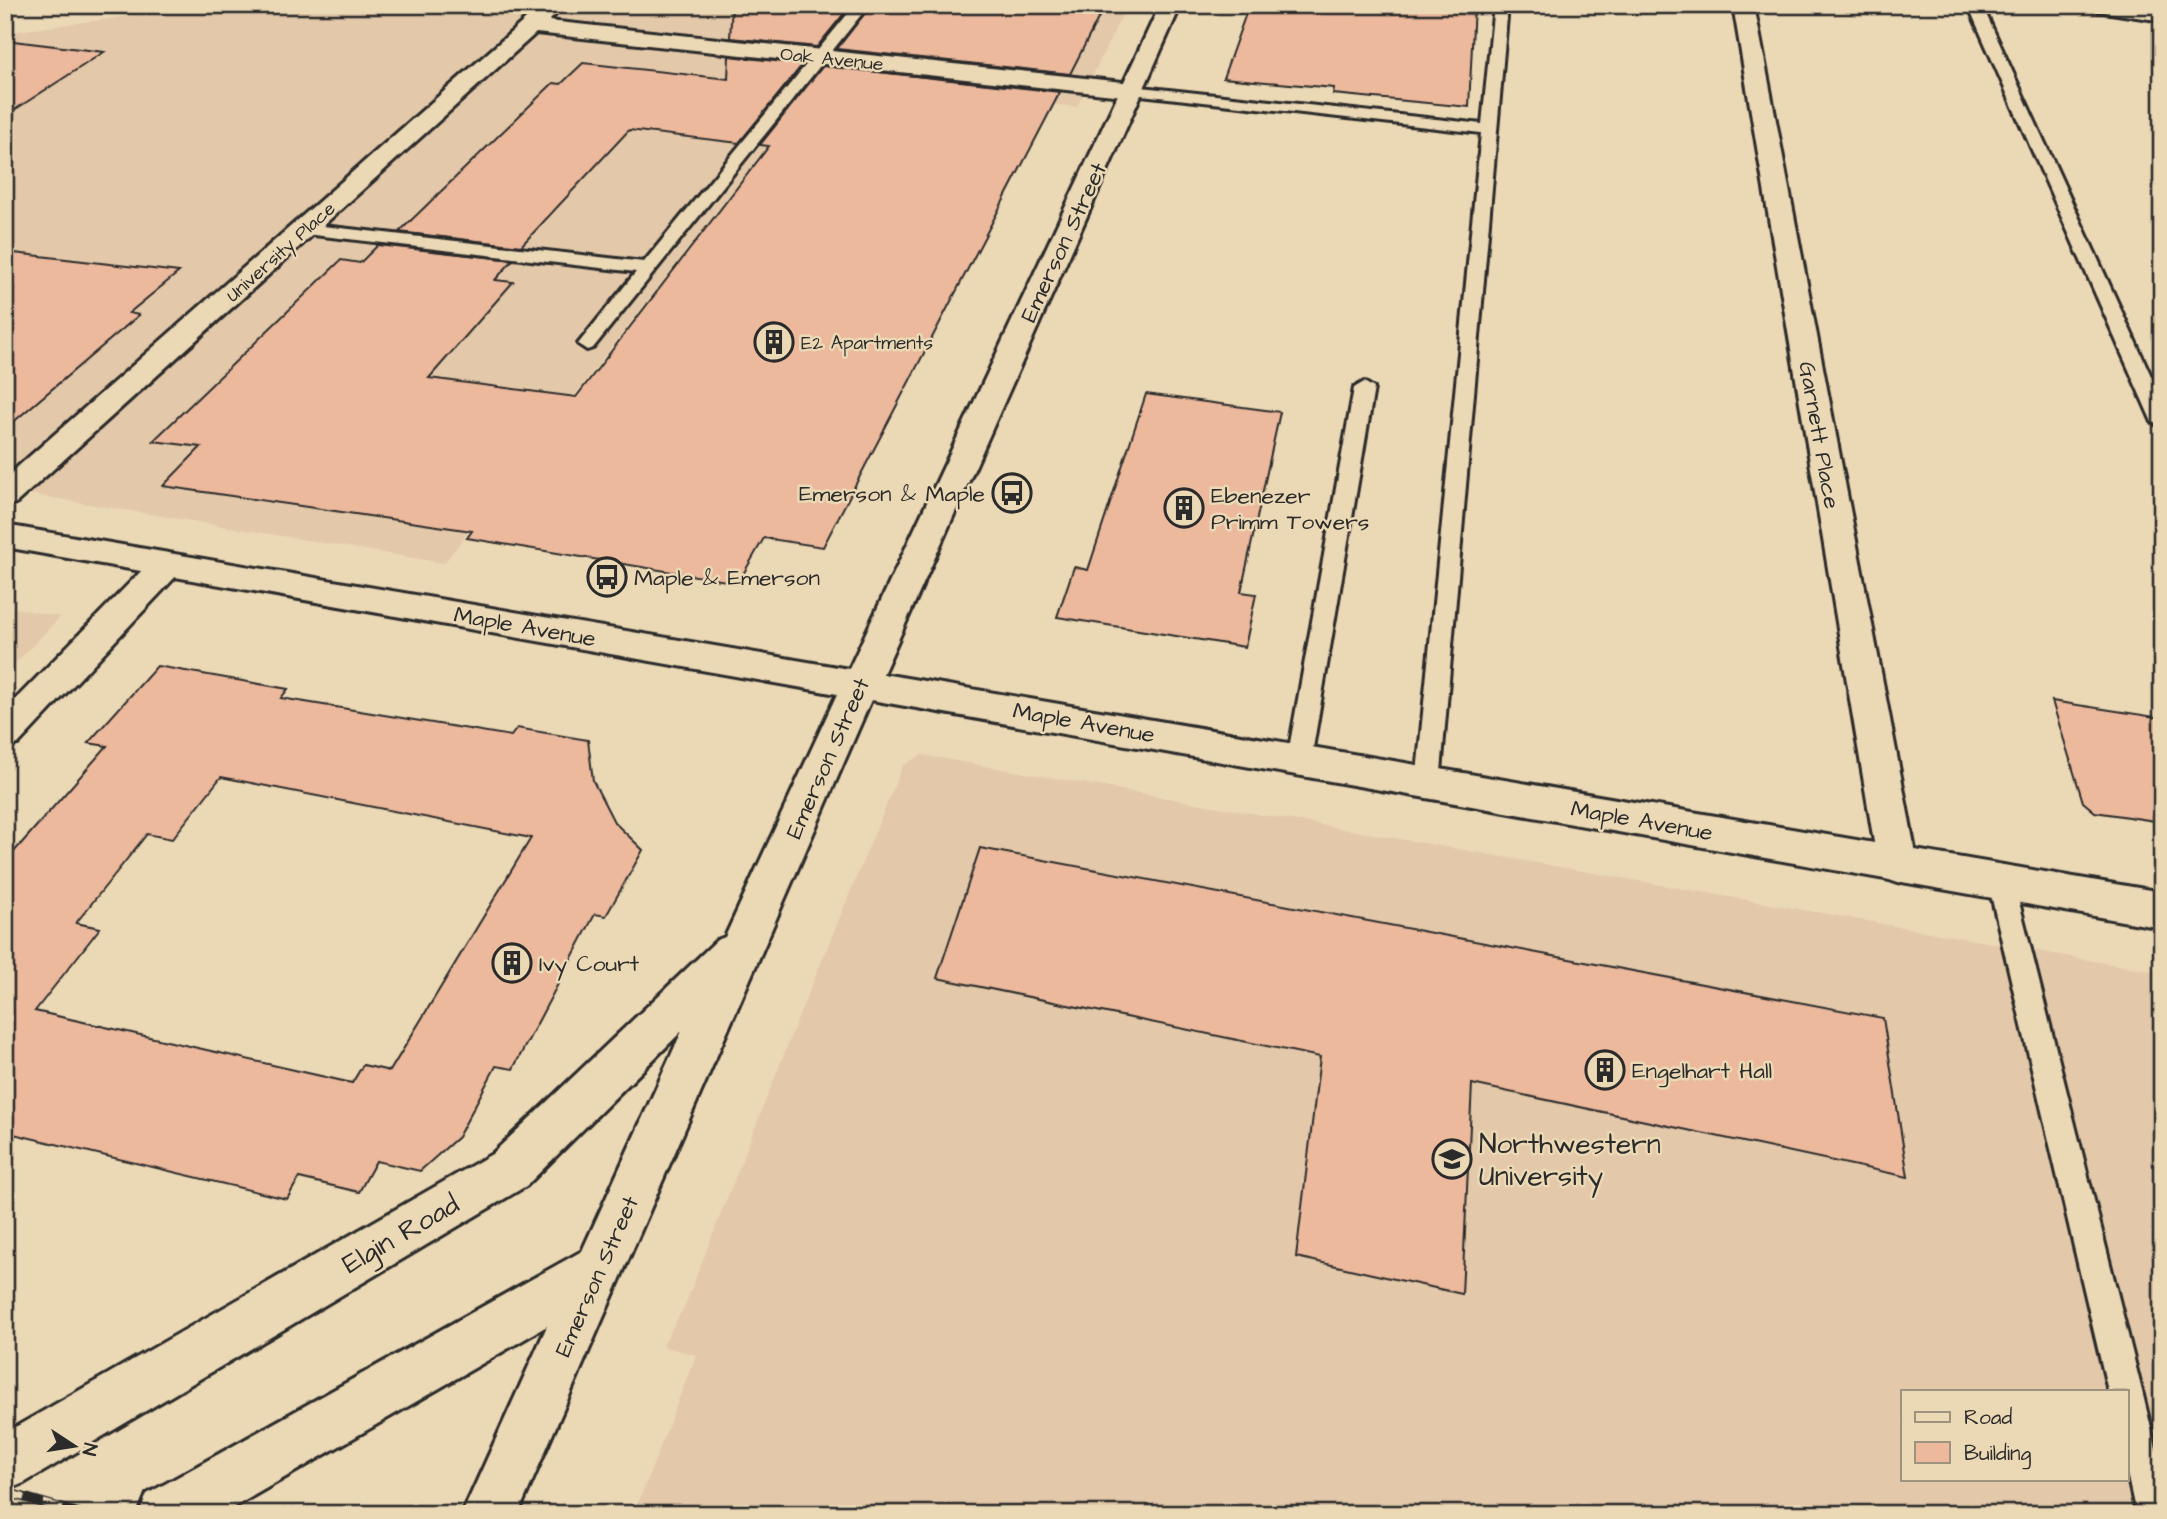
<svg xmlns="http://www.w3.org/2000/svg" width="2167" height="1519" viewBox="0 0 2167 1519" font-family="'Architects Daughter',sans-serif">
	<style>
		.built { fill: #e3c8a9; fill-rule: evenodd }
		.building { fill: #ecb99d; stroke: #2b2b2b; stroke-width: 2; fill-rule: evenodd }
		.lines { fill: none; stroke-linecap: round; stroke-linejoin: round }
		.lane-casing { stroke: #2b2b2b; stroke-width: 6 }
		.street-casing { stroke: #2b2b2b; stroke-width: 6 }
		.secondary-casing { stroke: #2b2b2b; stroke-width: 6 }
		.lane { fill: #ebd8b5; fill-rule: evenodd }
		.street { fill: #ebd8b5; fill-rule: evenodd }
		.secondary { fill: #ebd8b5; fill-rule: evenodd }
		.rail-casing { stroke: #2b2b2b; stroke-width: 10 }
		.rail { stroke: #ebd8b5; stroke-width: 7; stroke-dasharray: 20; stroke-linecap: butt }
		.labels { text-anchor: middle; stroke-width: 5; stroke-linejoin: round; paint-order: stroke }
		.far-street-label { font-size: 19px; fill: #2b2b2b; stroke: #ebd8b5 }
		.far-poi-label { font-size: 19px; fill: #2b2b2b; stroke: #ebd8b5; text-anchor: start }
		.street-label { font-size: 23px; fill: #2b2b2b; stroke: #ebd8b5 }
		.poi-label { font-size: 23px; fill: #2b2b2b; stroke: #ebd8b5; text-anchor: start }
		.near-poi-label { font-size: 28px; fill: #2b2b2b; stroke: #ebd8b5; text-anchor: start }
		.near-street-label { font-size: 28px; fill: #2b2b2b; stroke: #ebd8b5 }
	</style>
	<rect width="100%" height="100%" fill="#ebd8b5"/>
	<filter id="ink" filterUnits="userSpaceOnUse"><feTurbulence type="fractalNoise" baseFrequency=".0143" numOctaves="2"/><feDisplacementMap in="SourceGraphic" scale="14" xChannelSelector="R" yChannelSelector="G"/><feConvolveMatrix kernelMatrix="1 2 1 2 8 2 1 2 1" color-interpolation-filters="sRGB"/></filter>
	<g filter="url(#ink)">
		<g class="built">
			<path d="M 210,5 L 1127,5 L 1077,107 L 819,80 L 444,563 L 5,490 L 5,33 Z"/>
			<path d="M 5,606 L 60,617 L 5,674 Z"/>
			<path d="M 922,755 L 2162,973 L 2162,1514 L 634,1514 L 696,1355 L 662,1346 L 684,1308 L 801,1011 L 903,765 ZM 1903,1391 L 2127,1391 L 2127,1479 L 1903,1479 Z"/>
		</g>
		<g class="building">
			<path d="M 732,5 L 851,5 L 817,47 L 730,38 Z"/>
			<path d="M 871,5 L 1105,5 L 1070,74 L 837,49 Z"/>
			<path d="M 1249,5 L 1474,5 L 1469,107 L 1333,94 L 1334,88 L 1223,78 Z"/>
			<path d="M 5,40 L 104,52 L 5,116 Z"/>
			<path d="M 729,56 L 803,64 L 739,143 L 629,130 L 521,246 L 399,232 L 553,83 L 561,84 L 583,63 L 728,79 Z"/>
			<path d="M 823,66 L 1060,92 L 823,547 L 764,538 L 738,583 L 467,538 L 472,531 L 163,486 L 201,447 L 153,441 L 341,260 L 360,263 L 378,245 L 513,260 L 495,280 L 513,282 L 429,378 L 576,397 L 769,146 L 760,145 Z"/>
			<path d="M 5,252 L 179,272 L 129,313 L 139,315 L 5,429 Z"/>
			<path d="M 1146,394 L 1280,412 L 1241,592 L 1256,594 L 1245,647 L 1057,617 L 1074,567 L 1088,570 Z"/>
			<path d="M 157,666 L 288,689 L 281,698 L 511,736 L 517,728 L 588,740 L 593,781 L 614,822 L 643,850 L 606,916 L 595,914 L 513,1069 L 496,1066 L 458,1137 L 420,1171 L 376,1161 L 359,1192 L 299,1178 L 287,1199 L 5,1132 L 5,862 L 107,746 L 88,743 ZM 221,777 L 531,838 L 390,1071 L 363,1065 L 352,1083 L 35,1011 L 100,928 L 76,923 L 147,834 L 172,839 Z"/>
			<path d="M 2052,701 L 2162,718 L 2162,822 L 2095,812 L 2083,802 Z"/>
			<path d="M 980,848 L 1883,1018 L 1908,1177 L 1472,1084 L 1462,1294 L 1296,1257 L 1320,1057 L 937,978 Z"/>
		</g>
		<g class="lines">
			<g class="lane-casing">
				<g id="lane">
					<path d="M 855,5 L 869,5 L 593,348 L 587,350 L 578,344 L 636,272 L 305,234 L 297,229 L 305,224 L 644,262 Z"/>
					<path d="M 1494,5 L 1508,5 L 1440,783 L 1437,790 L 1428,793 L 1419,790 L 1416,783 L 1481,133 L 1132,94 L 1125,90 L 1132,86 L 1482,124 Z"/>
					<path d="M 1968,5 L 1982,5 L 2162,400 L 2162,428 L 2152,422 Z"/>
					<path d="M 1364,382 L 1374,388 L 1311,760 L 1308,767 L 1299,770 L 1290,767 L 1287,760 L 1354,388 Z"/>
					<path d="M 2001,871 L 2010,874 L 2014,882 L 2142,1391 L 2162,1473 L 2162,1514 L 2136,1514 L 2127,1473 L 2127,1391 L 2108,1391 L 1988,882 L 1992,874 Z"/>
				</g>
			</g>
			<g class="street-casing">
				<g id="street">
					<path d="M 124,5 L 159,5 L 156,9 L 126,11 Z"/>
					<path d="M 542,5 L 565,5 L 549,21 L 1132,83 L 1143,90 L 1132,97 L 536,33 L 16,503 L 5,507 L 5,478 Z"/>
					<path d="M 1733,5 L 1754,5 L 1918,866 L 1912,878 L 1898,883 L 1884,878 L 1878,866 Z"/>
					<path d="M 167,553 L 179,557 L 184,565 L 179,573 L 18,744 L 5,748 L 5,710 L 155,557 Z"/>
				</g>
			</g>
			<g class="secondary-casing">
				<g id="secondary">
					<path d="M 1160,5 L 1181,5 L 883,674 L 2162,892 L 2162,928 L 871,700 L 518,1514 L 462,1514 L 547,1326 L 222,1514 L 139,1514 L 147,1494 L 582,1251 L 682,1031 L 526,1186 L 24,1483 L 5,1491 L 5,1433 L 492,1154 L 717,940 L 725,937 L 837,694 L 5,547 L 5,525 L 849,669 Z"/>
					<path d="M 2088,5 L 2162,9 L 2162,21 L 2098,11 Z"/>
				</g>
			</g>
			<use href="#lane" class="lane"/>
			<use href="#street" class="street"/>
			<use href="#secondary" class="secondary"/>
			<g class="rail-casing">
				<path id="rail" d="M 5,1492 L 82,1514"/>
			</g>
			<use href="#rail" class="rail"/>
		</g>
	</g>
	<defs>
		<g id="building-ring" transform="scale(2.0125)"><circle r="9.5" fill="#ebd8b5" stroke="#2b2b2b" stroke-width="1.5"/><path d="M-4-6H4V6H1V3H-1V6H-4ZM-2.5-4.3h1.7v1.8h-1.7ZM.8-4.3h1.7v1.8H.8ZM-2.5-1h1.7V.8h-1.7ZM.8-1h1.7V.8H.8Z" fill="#2b2b2b"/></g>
		<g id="bus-ring" transform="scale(2.0125)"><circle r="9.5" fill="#ebd8b5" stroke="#2b2b2b" stroke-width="1.5"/><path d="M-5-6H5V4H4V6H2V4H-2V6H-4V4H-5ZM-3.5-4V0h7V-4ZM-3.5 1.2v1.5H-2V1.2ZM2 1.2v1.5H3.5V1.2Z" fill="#2b2b2b"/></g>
		<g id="university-ring" transform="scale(2.0125)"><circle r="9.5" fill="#ebd8b5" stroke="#2b2b2b" stroke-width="1.5"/><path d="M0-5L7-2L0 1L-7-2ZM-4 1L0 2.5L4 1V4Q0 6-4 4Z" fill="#2b2b2b"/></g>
	</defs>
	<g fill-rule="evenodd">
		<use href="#building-ring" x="774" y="342"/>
		<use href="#bus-ring" x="1012" y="493"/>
		<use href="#building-ring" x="1184" y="508"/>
		<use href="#bus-ring" x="607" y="577"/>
		<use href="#building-ring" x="512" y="963"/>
		<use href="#building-ring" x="1605" y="1070"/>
		<use href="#university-ring" x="1452" y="1159"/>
	</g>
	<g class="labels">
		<g class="far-street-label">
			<text transform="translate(832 58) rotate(6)" y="7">Oak Avenue</text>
			<text transform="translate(280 251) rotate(-42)" y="7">University Place</text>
		</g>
		<g class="far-poi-label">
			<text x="801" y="349">E2 Apartments</text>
		</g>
		<g class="street-label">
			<text transform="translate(1063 242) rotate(-65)" y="8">Emerson Street</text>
			<text transform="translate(1820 435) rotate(80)" y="8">Garnett Place</text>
			<text transform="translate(525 626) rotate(10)" y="8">Maple Avenue</text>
			<text transform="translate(1084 722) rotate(10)" y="8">Maple Avenue</text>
			<text transform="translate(827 758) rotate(-66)" y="8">Emerson Street</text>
			<text transform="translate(1642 820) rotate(10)" y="8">Maple Avenue</text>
			<text transform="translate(596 1276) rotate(-66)" y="8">Emerson Street</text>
		</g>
		<g class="poi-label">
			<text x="985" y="501" text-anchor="end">Emerson &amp; Maple</text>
			<text x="1211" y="503">Ebenezer<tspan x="1211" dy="26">Primm Towers</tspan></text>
			<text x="634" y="585">Maple &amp; Emerson</text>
			<text x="539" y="971">Ivy Court</text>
			<text x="1632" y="1078">Engelhart Hall</text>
		</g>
		<g class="near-poi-label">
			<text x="1479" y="1153">Northwestern<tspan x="1479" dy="32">University</tspan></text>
		</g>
		<g class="near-street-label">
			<text transform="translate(400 1233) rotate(-30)" y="10">Elgin Road</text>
		</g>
	</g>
	<rect width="2167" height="1519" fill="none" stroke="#ebd8b5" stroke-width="28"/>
	<rect x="14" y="14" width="2139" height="1491" fill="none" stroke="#2b2b2b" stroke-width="2.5" filter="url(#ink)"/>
	<rect x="1901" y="1390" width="228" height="91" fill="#ebd8b5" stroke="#9e937e" stroke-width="2"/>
	<rect x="1915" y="1412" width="35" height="10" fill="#ebd8b5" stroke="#9e937e" stroke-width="2"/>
	<text x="1964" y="1424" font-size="21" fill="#2b2b2b">Road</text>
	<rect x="1915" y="1442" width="35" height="21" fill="#ecb99d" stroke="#9e937e" stroke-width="2"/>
	<text x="1964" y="1460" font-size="21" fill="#2b2b2b">Building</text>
	<g transform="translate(74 1446) rotate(102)" stroke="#ebd8b5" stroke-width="5" paint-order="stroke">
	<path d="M0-5L12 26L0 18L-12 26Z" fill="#2b2b2b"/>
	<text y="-10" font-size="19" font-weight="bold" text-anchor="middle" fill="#2b2b2b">N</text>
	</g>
</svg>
